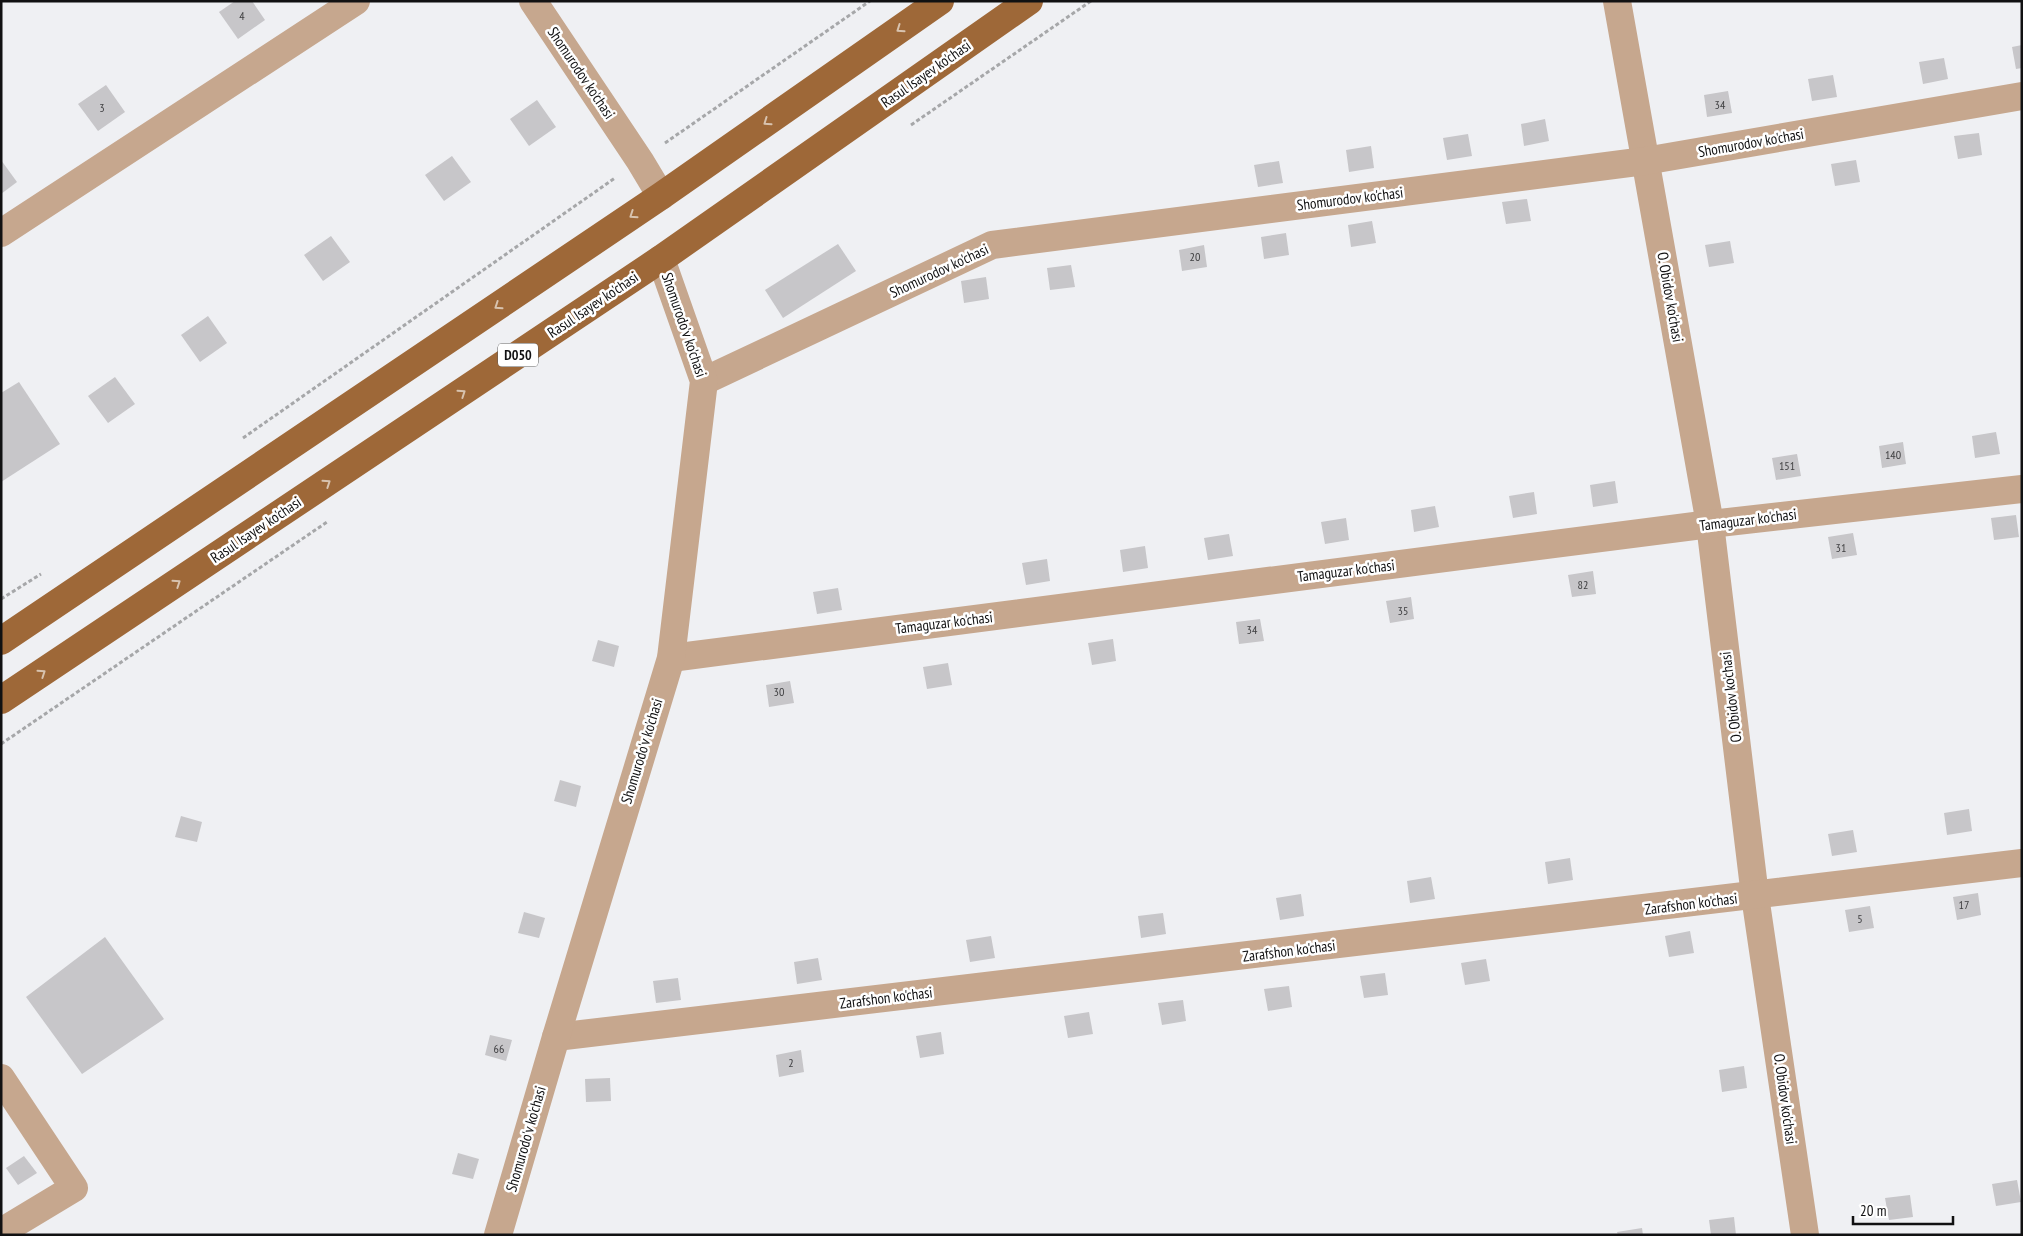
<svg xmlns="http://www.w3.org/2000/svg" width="2023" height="1236" viewBox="0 0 2023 1236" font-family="'PT Sans Narrow',sans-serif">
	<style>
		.building { fill: #c7c6c9 }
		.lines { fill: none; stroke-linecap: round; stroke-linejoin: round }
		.path { stroke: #a6a7a9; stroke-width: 3; stroke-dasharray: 4 2.5; stroke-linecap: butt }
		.minor { stroke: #c6a78e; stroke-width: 28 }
		.major { stroke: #9e6838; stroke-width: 28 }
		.oneway { stroke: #d8c3af }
		.labels { text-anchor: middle; stroke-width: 5; stroke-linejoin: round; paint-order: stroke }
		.number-label { font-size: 12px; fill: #3e3e40 }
		.shield { fill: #fff; stroke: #585859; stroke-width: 1 }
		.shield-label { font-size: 14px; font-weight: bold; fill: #111112 }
		.street-label { font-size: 15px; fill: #111112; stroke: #fff }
	</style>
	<rect width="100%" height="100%" fill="#eff0f3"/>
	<g class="building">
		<path d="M 235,1 L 252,1 L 265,20 L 238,39 L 219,12 Z"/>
		<path d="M 2022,45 L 2022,68 L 2016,69 L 2012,47 Z"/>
		<path d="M 1944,58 L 1948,79 L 1923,84 L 1919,62 Z"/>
		<path d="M 1833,75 L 1837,97 L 1812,101 L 1808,79 Z"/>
		<path d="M 106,85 L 125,112 L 98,131 L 78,104 Z"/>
		<path d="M 1728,91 L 1732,113 L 1707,117 L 1704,95 Z"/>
		<path d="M 537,100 L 556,127 L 529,146 L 510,119 Z"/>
		<path d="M 1545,119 L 1549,141 L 1524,146 L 1521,124 Z"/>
		<path d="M 1979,133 L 1982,155 L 1958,159 L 1954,136 Z"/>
		<path d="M 1468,134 L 1472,156 L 1447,160 L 1443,138 Z"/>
		<path d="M 1371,146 L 1374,168 L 1349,172 L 1346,150 Z"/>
		<path d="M 452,156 L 471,182 L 444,201 L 425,175 Z"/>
		<path d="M 1,160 L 17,182 L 1,194 Z"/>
		<path d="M 1856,160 L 1860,182 L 1835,186 L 1831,164 Z"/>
		<path d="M 1279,161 L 1283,183 L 1258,187 L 1254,165 Z"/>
		<path d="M 1527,199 L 1531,221 L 1506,224 L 1502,202 Z"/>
		<path d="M 1372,221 L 1376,243 L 1351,247 L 1348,225 Z"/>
		<path d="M 1286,233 L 1289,255 L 1264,259 L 1261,237 Z"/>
		<path d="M 331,236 L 350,262 L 323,281 L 304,255 Z"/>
		<path d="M 1730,241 L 1734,263 L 1709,267 L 1705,245 Z"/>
		<path d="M 838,244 L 856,271 L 783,318 L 765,290 Z"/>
		<path d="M 1204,245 L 1207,267 L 1182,271 L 1179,250 Z"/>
		<path d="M 1071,265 L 1075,287 L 1050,290 L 1047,268 Z"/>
		<path d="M 986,277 L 989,299 L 964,303 L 961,281 Z"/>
		<path d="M 208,316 L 227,343 L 200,362 L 181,335 Z"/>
		<path d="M 115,377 L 135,404 L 108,423 L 88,396 Z"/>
		<path d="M 19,382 L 60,444 L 1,482 L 1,393 Z"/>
		<path d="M 1996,432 L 2000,454 L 1975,458 L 1972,436 Z"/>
		<path d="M 1903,442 L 1906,464 L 1882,468 L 1879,446 Z"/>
		<path d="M 1797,454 L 1801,476 L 1776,480 L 1772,458 Z"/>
		<path d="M 1615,481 L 1618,503 L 1593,507 L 1590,485 Z"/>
		<path d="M 1534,492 L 1537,514 L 1513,518 L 1509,496 Z"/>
		<path d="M 1435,506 L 1439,527 L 1414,532 L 1411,510 Z"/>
		<path d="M 2016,515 L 2019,537 L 1994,540 L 1991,518 Z"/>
		<path d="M 1346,518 L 1349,540 L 1325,544 L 1321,522 Z"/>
		<path d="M 1853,533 L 1857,555 L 1832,559 L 1828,537 Z"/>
		<path d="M 1229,534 L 1233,556 L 1208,560 L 1204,538 Z"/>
		<path d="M 1145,546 L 1148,568 L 1123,572 L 1120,550 Z"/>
		<path d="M 1047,559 L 1050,581 L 1026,585 L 1022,563 Z"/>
		<path d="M 1593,571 L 1596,594 L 1572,597 L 1568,575 Z"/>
		<path d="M 838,588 L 842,610 L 817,614 L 813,592 Z"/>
		<path d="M 1411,597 L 1414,619 L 1390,623 L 1386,601 Z"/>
		<path d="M 1260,619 L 1264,641 L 1239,644 L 1236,622 Z"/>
		<path d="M 1113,639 L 1116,661 L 1092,665 L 1088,643 Z"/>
		<path d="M 598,640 L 619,646 L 614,667 L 592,661 Z"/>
		<path d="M 948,663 L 952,685 L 927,689 L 923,667 Z"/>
		<path d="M 790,681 L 794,703 L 769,707 L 766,685 Z"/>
		<path d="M 560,780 L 581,786 L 576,807 L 554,801 Z"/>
		<path d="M 1969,809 L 1972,831 L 1947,835 L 1944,813 Z"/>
		<path d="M 181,816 L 202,822 L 197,842 L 175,837 Z"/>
		<path d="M 1853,830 L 1857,852 L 1832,856 L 1828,834 Z"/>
		<path d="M 1570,858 L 1573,880 L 1548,884 L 1545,862 Z"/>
		<path d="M 1431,877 L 1435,899 L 1410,903 L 1407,881 Z"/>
		<path d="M 1978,893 L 1981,915 L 1957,920 L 1953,897 Z"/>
		<path d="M 1301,894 L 1304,916 L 1280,920 L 1276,898 Z"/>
		<path d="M 1870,906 L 1874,928 L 1849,932 L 1845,910 Z"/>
		<path d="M 524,912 L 545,918 L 539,938 L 518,933 Z"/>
		<path d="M 1163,913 L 1166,934 L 1141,938 L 1138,916 Z"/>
		<path d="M 1690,931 L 1694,953 L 1669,957 L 1665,936 Z"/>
		<path d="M 991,936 L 995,958 L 970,962 L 966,940 Z"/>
		<path d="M 105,937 L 164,1019 L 82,1074 L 26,997 Z"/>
		<path d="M 818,958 L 822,980 L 797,984 L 794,962 Z"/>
		<path d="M 1486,959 L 1490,981 L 1465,985 L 1461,963 Z"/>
		<path d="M 1385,973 L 1388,995 L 1364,998 L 1360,976 Z"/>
		<path d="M 678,978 L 681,1000 L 656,1003 L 653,981 Z"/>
		<path d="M 1289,986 L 1292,1007 L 1268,1011 L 1264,989 Z"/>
		<path d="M 1183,1000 L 1186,1021 L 1162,1025 L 1158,1003 Z"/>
		<path d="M 1089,1012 L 1093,1034 L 1068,1038 L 1064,1016 Z"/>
		<path d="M 941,1032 L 944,1054 L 920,1058 L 916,1036 Z"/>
		<path d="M 490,1035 L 512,1040 L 506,1061 L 485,1055 Z"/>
		<path d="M 801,1050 L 804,1072 L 779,1077 L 776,1055 Z"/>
		<path d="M 1744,1066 L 1747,1088 L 1722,1092 L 1719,1070 Z"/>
		<path d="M 610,1078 L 611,1101 L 586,1102 L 585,1079 Z"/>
		<path d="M 458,1153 L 479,1159 L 473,1179 L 452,1174 Z"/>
		<path d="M 24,1156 L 37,1173 L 18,1185 L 6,1168 Z"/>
		<path d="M 2017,1180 L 2021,1202 L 1996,1206 L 1992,1184 Z"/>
		<path d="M 1910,1195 L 1913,1217 L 1889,1220 L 1885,1198 Z"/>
		<path d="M 1734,1217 L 1736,1235 L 1711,1235 L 1709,1220 Z"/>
		<path d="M 1642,1228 L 1643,1235 L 1618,1235 L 1617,1232 Z"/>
	</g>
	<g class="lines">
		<g class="path">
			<path d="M 911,125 L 1091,1"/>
			<path d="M 665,143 L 870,1"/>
			<path d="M 243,438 L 615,178"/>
			<path d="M 1,599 L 41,574"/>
			<path d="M 1,744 L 327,522"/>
		</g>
		<g class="minor">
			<path d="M 533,1 L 640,161 L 661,196"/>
			<path d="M 1617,1 L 1710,524 L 1755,896 L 1805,1235"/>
			<path d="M 1,233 L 356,1"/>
			<path d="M 704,381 L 992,245 L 1645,161 L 2022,96"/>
			<path d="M 671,658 L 1710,524 L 2022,489"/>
			<path d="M 556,1037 L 2022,863"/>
			<path d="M 1,1078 L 74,1188 L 1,1232"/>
			<path d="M 498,1235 L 556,1037 L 671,658 L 704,381 L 661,259"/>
		</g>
		<g class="major">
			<path d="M 1,641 L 661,196 L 940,1"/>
			<path d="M 1,700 L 661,259 L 1029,1"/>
		</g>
	</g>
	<defs><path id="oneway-chevron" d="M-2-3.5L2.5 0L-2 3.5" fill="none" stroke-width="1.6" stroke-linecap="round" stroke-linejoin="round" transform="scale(1.25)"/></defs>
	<g class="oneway">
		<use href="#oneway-chevron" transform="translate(900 29) rotate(145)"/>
		<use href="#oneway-chevron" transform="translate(767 122) rotate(145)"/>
		<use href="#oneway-chevron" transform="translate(633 215) rotate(146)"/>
		<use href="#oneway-chevron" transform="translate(498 306) rotate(146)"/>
		<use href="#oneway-chevron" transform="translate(462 393) rotate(-34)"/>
		<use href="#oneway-chevron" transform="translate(327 483) rotate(-34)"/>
		<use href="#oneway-chevron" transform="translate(177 583) rotate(-34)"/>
		<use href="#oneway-chevron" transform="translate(42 673) rotate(-34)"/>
	</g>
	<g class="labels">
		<g class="number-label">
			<text x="242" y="20">4</text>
			<text x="1720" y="109">34</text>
			<text x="102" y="112">3</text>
			<text x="1195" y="261">20</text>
			<text x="1893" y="459">140</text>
			<text x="1787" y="470">151</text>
			<text x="1841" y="552">31</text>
			<text x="1583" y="589">82</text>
			<text x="1403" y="615">35</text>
			<text x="1252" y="634">34</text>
			<text x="779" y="696">30</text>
			<text x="1964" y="909">17</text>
			<text x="1860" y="923">5</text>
			<text x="499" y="1053">66</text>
			<text x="791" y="1067">2</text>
		</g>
		<rect class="shield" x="498" y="343.5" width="40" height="23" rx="4"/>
		<g class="shield-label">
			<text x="518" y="360">D050</text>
		</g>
		<g class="street-label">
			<text transform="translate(581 73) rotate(56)" y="5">Shomurodov ko'chasi</text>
			<text transform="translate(926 74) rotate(-35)" y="5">Rasul Isayev ko'chasi</text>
			<text transform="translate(1751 143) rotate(-10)" y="5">Shomurodov ko'chasi</text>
			<text transform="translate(1350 199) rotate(-7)" y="5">Shomurodov ko'chasi</text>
			<text transform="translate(939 271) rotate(-25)" y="5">Shomurodov ko'chasi</text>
			<text transform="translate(1670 297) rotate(80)" y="5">O. Obidov ko'chasi</text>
			<text transform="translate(593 305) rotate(-34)" y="5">Rasul Isayev ko'chasi</text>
			<text transform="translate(684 325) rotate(71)" y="5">Shomurodo'v ko'chasi</text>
			<text transform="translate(1748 520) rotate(-7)" y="5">Tamaguzar ko'chasi</text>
			<text transform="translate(256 530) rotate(-34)" y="5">Rasul Isayev ko'chasi</text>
			<text transform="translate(1346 571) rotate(-7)" y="5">Tamaguzar ko'chasi</text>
			<text transform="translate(944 623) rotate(-7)" y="5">Tamaguzar ko'chasi</text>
			<text transform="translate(1731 697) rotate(-97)" y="5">O. Obidov ko'chasi</text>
			<text transform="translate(642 751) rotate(-73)" y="5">Shomurodo'v ko'chasi</text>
			<text transform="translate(1691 904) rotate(-7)" y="5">Zarafshon ko'chasi</text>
			<text transform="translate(1289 951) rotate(-7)" y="5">Zarafshon ko'chasi</text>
			<text transform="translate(886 998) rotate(-7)" y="5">Zarafshon ko'chasi</text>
			<text transform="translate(1785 1099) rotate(82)" y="5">O. Obidov ko'chasi</text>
			<text transform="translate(526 1139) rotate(-74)" y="5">Shomurodo'v ko'chasi</text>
		</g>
	</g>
	<rect width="2023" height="1236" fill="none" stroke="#111112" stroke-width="5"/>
	<path d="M1853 1216v8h100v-8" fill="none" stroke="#111112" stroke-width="2.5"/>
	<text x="1860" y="1216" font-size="15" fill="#111112" stroke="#ffffff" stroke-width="4" paint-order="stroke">20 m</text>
</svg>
